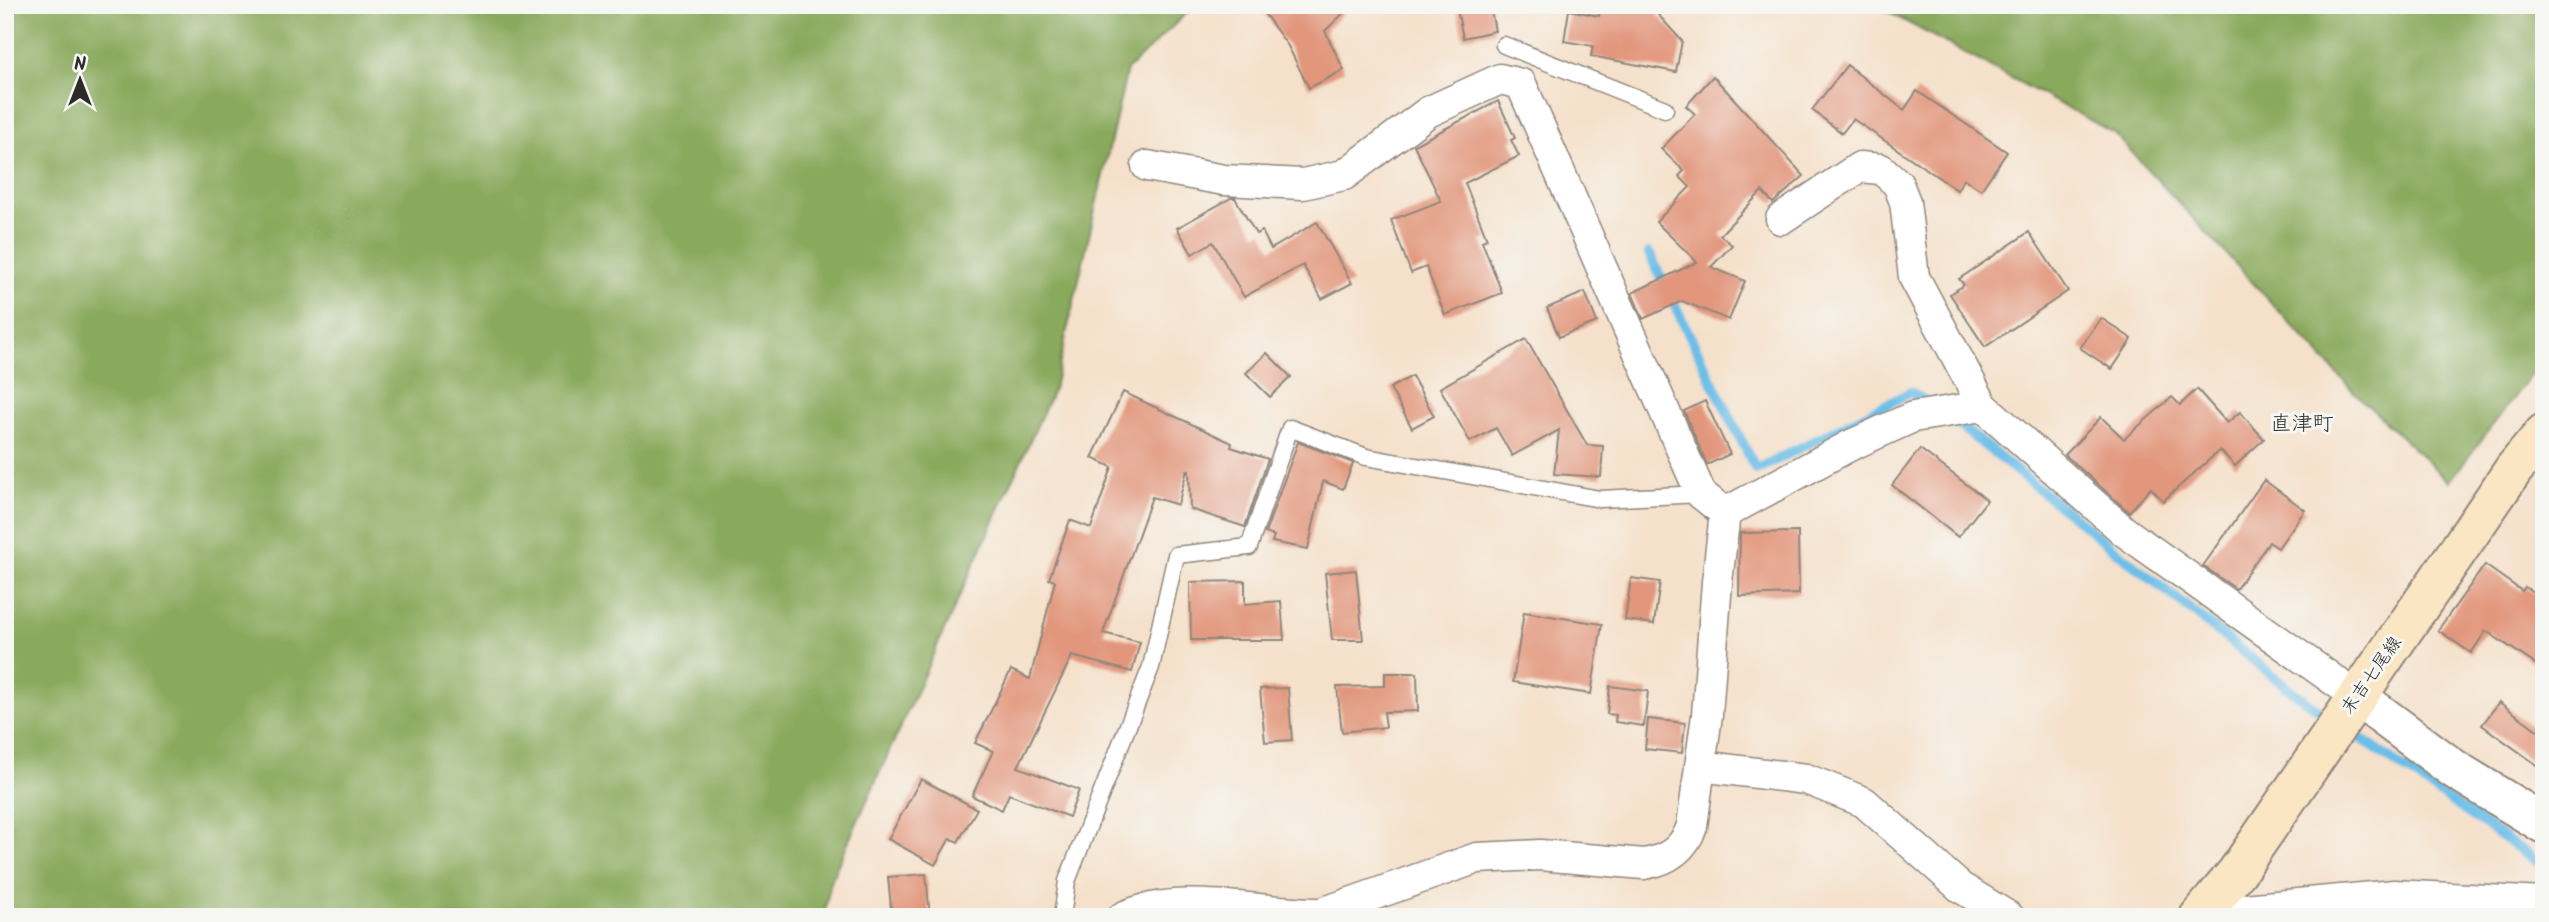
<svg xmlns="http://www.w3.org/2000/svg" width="2549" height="922" viewBox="0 0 2549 922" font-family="Kalam,'Klee One',sans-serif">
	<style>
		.forest { fill: #89a95c; stroke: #5a6a44; stroke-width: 2 }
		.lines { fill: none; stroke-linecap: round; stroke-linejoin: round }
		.stream { stroke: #6cbee8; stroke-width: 10 }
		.building { fill: #e2967c }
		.service-casing { stroke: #90867b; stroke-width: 19 }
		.minor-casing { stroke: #90867b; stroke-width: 33 }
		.tertiary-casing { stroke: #90867b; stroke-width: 42 }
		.secondary-casing { stroke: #90867b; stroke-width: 42 }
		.service { stroke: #fff; stroke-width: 16 }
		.minor { stroke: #fff; stroke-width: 30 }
		.tertiary { stroke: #fff; stroke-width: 38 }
		.secondary { stroke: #fbe6c4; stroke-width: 38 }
		.labels { text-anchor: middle; stroke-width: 6; stroke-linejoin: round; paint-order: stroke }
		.street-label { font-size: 18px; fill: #2b2b2b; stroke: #f6f6f2 }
		.quarter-label { font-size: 21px; fill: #2b2b2b; stroke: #f6f6f2 }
	</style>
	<rect width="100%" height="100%" fill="#f6f6f2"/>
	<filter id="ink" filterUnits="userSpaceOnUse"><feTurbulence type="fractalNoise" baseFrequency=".0143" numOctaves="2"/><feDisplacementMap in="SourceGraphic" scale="14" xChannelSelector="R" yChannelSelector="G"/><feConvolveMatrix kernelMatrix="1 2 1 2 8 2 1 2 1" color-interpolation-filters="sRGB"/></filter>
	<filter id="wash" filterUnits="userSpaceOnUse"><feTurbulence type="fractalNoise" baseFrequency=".00686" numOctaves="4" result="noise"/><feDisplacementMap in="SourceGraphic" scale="28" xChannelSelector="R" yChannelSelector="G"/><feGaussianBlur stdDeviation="1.57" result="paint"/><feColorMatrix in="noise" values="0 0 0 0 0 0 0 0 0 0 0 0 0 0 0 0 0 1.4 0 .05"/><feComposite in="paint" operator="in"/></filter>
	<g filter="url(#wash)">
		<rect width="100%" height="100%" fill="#f5e1cb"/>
		<g class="forest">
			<path d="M 5,5 L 1195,5 L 1127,70 L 1054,388 L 830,882 L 824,917 L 5,917 Z"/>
			<path d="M 1875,5 L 2544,5 L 2544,358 L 2449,482 L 2355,393 L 2114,133 Z"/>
		</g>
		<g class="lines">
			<g class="stream">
				<path d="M 1649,253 L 1756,470 L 1911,392 L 1932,406"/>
				<path d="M 1950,418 L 2292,691 L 2331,719"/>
				<path d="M 2344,727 L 2544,866"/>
			</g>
		</g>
		<g id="blocks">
			<g class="building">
				<path d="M 1258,5 L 1352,5 L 1325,31 L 1344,70 L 1309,88 L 1288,46 Z"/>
				<path d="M 1456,5 L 1490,5 L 1495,31 L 1463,38 Z"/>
				<path d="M 1601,5 L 1632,5 L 1653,9 L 1682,41 L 1676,72 L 1591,56 L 1593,46 L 1564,41 L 1569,10 L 1599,16 Z"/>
				<path d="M 1847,65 L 1904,110 L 1917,91 L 2007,152 L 1981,190 L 1964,179 L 1957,190 L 1853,119 L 1842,133 L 1812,110 Z"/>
				<path d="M 1713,76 L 1804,176 L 1773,203 L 1762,191 L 1720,235 L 1732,245 L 1711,267 L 1745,281 L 1729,320 L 1682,301 L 1643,319 L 1632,293 L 1697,262 L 1656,222 L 1690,187 L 1679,176 L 1684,171 L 1661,149 L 1695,114 L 1686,106 Z"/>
				<path d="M 1498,101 L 1515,138 L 1511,140 L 1519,156 L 1465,183 L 1487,239 L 1482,241 L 1502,293 L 1445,315 L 1426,267 L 1411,273 L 1391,220 L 1441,201 L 1414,145 Z"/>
				<path d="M 1231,198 L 1235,198 L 1256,234 L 1262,231 L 1271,249 L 1317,222 L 1352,283 L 1322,299 L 1303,265 L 1244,297 L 1213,242 L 1192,254 L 1177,228 Z"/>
				<path d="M 2029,232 L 2068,291 L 1985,347 L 1950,294 L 1964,285 L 1959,279 Z"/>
				<path d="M 1585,292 L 1597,322 L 1559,337 L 1547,308 Z"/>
				<path d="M 2101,318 L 2132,339 L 2112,369 L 2080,348 Z"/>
				<path d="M 1526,339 L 1587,445 L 1603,446 L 1601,477 L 1554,474 L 1559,430 L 1512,456 L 1496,428 L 1470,442 L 1440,388 Z"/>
				<path d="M 1267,353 L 1291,377 L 1270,397 L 1246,373 Z"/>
				<path d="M 1412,376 L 1434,416 L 1412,428 L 1390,388 Z"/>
				<path d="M 2197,389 L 2227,423 L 2240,412 L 2264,439 L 2235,466 L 2220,450 L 2163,501 L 2151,488 L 2129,512 L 2065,455 L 2101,417 L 2124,439 L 2172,397 L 2180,405 Z"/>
				<path d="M 1123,392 L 1232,443 L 1231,447 L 1268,459 L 1245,527 L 1190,509 L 1189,471 L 1187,470 L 1178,505 L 1152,497 L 1103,633 L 1140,642 L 1132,672 L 1072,656 L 1018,767 L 1079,790 L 1069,817 L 1009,794 L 1002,810 L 972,796 L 993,751 L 975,743 L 1011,670 L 1030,679 L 1055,581 L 1049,579 L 1070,520 L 1091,528 L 1112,467 L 1092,458 Z"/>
				<path d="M 1705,401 L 1730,454 L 1707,465 L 1684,411 Z"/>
				<path d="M 1298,442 L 1353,463 L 1343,489 L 1323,481 L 1308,549 L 1272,542 L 1274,536 L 1265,533 Z"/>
				<path d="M 1920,449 L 1987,500 L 1958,537 L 1892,485 Z"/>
				<path d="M 2264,480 L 2305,510 L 2278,548 L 2269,542 L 2236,589 L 2203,566 Z"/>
				<path d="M 1798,532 L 1799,594 L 1739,596 L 1740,533 Z"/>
				<path d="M 2485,565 L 2522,591 L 2525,587 L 2544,599 L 2544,670 L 2486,631 L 2471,653 L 2438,630 Z"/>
				<path d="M 1356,570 L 1363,640 L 1332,640 L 1325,573 Z"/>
				<path d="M 1631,578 L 1660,582 L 1654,624 L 1625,620 Z"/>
				<path d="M 1245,581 L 1245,604 L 1281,601 L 1284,640 L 1191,640 L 1190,582 Z"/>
				<path d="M 1524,612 L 1602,624 L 1591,694 L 1513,682 Z"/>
				<path d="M 1385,673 L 1417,673 L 1418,711 L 1384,712 L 1386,727 L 1342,732 L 1337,687 L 1385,686 Z"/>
				<path d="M 1610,686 L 1648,691 L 1644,726 L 1615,722 L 1616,715 L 1607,714 Z"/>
				<path d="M 1288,688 L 1292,740 L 1265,742 L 1260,689 Z"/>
				<path d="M 2499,702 L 2544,735 L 2544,770 L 2482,725 Z"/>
				<path d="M 1648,719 L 1685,723 L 1682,753 L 1645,749 Z"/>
				<path d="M 921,779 L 977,809 L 958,842 L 950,838 L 935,865 L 888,839 Z"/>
				<path d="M 926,874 L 930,917 L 892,917 L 888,877 Z"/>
			</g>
		</g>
	</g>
	<g filter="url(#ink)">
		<use href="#blocks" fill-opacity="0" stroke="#90867b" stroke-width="2"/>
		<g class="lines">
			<g class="service-casing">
				<g id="service">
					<path d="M 1504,45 L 1665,109"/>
					<path d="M 1062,917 L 1067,881 L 1151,667 L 1176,555 L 1249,547 L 1290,428 L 1366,457 L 1600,499 L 1701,494"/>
				</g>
			</g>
			<g class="minor-casing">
				<g id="minor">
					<path d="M 1147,166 L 1224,180 L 1303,184 L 1344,175 L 1428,112 L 1500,79 L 1521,84 L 1701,494 L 1725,513"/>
					<path d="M 1781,219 L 1860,167 L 1881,169 L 1898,184 L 1905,202 L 1914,277 L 1983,406 L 2125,532 L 2356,696"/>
					<path d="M 1700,766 L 1806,779 L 1864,802 L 1960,887 L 2009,917"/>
					<path d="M 1123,917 C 1180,891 1261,914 1322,913 L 1477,858 L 1540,855 L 1644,864 C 1668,860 1684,849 1692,826 L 1707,715 L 1717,582 L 1725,513 L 1849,446 L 1913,417 L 1983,406"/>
					<path d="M 2195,917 L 2202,913 L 2394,895 L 2544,903"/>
				</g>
			</g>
			<g class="tertiary-casing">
				<path id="tertiary" d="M 2356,696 L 2454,769 L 2544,824"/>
			</g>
			<g class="secondary-casing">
				<path id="secondary" d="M 2199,917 L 2237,872 L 2514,469 L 2544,433"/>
			</g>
			<use href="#service" class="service"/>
			<use href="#minor" class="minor"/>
			<use href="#tertiary" class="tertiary"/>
			<use href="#secondary" class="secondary"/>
		</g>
	</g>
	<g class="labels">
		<g class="street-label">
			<text transform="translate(2371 675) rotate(-55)" y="6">末吉七尾線</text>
		</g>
		<g class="quarter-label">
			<text x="2302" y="430">直津町</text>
		</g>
	</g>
	<rect width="2549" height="922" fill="none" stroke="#f6f6f2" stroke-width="28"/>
	<g transform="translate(80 80)" stroke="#f6f6f2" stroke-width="5" paint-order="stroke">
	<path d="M0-5L12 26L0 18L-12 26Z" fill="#2b2b2b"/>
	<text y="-10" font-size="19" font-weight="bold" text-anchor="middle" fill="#2b2b2b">N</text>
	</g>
</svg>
